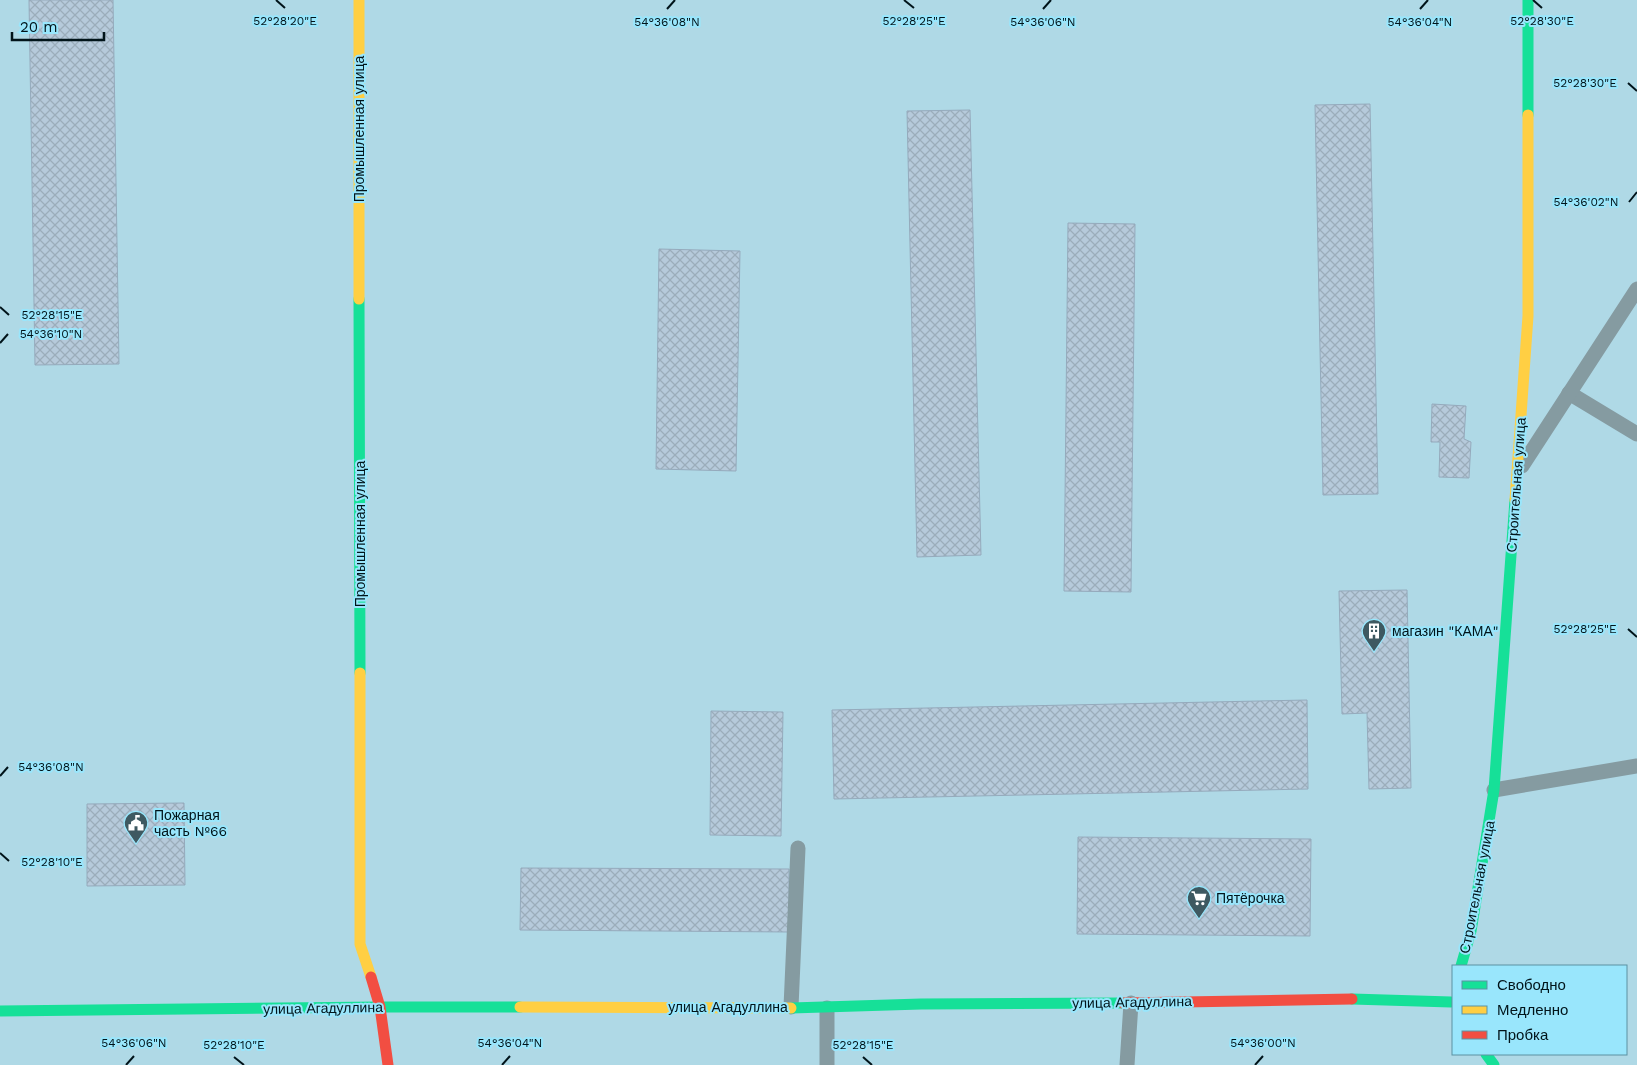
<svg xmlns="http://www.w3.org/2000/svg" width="1637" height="1065" viewBox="0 0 1637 1065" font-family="'Work Sans',sans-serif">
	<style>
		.building { fill: url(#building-cross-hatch); stroke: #95aabc }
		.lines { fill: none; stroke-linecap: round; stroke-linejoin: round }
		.lane { stroke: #859ba1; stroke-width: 15 }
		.fast { stroke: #16e098; stroke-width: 11 }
		.slow { stroke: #ffcf43; stroke-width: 11 }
		.jam { stroke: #f24e42; stroke-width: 11 }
		.ticks { fill: none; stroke: #01141a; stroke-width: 2 }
		.labels { text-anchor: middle; stroke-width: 4; stroke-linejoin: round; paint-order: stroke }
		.street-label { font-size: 14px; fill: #01141a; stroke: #99e6fc }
		.poi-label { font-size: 14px; fill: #01141a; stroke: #99e6fc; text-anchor: start }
		.ticks-label { font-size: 12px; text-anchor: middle; fill: #01141a; stroke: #99e6fc; stroke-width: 4; stroke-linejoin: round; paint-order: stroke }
	</style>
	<defs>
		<pattern id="building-cross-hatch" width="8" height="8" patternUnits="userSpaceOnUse" patternTransform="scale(1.25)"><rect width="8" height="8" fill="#b6cadb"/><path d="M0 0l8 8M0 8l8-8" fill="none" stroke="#9badbb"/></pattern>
	</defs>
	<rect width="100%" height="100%" fill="#afd9e6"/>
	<g class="building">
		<path d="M 29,0 L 113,0 L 119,364 L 35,365 Z"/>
		<path d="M 1370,104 L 1378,494 L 1323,495 L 1315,105 Z"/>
		<path d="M 970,110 L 981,555 L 917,557 L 907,111 Z"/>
		<path d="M 1068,223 L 1135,224 L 1131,592 L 1064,591 Z"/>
		<path d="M 659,249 L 740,251 L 736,471 L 656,469 Z"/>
		<path d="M 1432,404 L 1466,406 L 1464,439 L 1471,442 L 1469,478 L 1439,477 L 1440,442 L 1431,442 Z"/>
		<path d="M 1407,590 L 1411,788 L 1369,789 L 1367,713 L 1342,714 L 1339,591 Z"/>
		<path d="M 1307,700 L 1308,789 L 834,799 L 832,710 Z"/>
		<path d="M 711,711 L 783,712 L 781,836 L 710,835 Z"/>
		<path d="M 184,803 L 185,885 L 87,886 L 87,804 Z"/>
		<path d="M 1078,837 L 1311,839 L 1310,936 L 1077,934 Z"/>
		<path d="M 521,868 L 789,869 L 789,932 L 520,930 Z"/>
	</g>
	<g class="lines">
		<g class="lane">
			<path d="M 1569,393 L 1637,434"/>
			<path d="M 1522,466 L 1637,289"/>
			<path d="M 1494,790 L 1637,766"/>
			<path d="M 791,1007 L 798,848"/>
			<path d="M 827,1065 L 827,1008"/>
			<path d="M 1127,1065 L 1131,1003"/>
		</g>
		<g class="fast">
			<path d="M 1528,0 L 1528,115"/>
			<path d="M 359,299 L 360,673"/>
			<path d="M 1461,966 L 1471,931 L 1494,790 L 1515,500"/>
			<path d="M 1352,999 L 1451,1002"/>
			<path d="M 791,1008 L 921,1004 L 1123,1003"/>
			<path d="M 0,1011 L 380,1007 L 520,1007"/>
			<path d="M 1486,1054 L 1494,1065"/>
		</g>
		<g class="slow">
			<path d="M 359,0 L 359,299"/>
			<path d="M 1515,500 L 1528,316 L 1528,115"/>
			<path d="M 360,673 L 360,944 L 371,977"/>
			<path d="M 520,1007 L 791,1008"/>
		</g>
		<g class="jam">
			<path d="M 371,977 L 380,1007 L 388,1065"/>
			<path d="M 1123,1003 L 1352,999"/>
		</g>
	</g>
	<path class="ticks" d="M 276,0 L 285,8M 904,0 L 914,8M 1533,0 L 1542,8M 667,9 L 675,0M 1043,9 L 1051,0M 1420,9 L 1428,0M 1628,83 L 1637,91M 1629,202 L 1637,192M 0,307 L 9,315M 0,343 L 8,334M 1628,629 L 1637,637M 0,776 L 8,767M 0,853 L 9,861M 234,1057 L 244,1065M 863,1057 L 872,1065M 126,1065 L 134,1056M 502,1065 L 510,1056M 1255,1065 L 1263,1056"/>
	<defs>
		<g id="building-pin" transform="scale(1.25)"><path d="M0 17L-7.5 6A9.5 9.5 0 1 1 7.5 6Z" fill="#3e5961" stroke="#99e6fc"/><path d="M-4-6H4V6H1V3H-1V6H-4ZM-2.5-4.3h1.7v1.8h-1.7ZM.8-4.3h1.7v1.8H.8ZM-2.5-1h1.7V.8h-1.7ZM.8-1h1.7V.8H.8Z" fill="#fff"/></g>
		<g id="civic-pin" transform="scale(1.25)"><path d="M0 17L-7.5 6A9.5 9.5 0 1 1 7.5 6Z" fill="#3e5961" stroke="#99e6fc"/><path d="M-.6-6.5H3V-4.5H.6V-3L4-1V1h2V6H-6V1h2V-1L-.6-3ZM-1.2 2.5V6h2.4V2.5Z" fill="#fff"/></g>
		<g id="supermarket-pin" transform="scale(1.25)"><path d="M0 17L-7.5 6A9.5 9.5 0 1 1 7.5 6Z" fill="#3e5961" stroke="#99e6fc"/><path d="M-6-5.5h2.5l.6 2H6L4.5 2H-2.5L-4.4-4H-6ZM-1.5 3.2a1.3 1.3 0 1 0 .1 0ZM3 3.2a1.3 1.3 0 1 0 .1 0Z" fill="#fff"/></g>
	</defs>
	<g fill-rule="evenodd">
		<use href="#building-pin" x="1374" y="631"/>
		<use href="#civic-pin" x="136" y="823"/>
		<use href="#supermarket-pin" x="1199" y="898"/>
	</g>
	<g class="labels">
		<g class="street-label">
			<text transform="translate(359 129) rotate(-90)" y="5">Промышленная улица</text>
			<text transform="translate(1516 485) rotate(-86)" y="5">Строительная улица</text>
			<text transform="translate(360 534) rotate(-90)" y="5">Промышленная улица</text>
			<text transform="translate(1477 887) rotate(-79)" y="5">Строительная улица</text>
			<text transform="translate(1132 1002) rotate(-1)" y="5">улица Агадуллина</text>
			<text x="728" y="1012">улица Агадуллина</text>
			<text transform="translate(323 1008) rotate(-1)" y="5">улица Агадуллина</text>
		</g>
		<g class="poi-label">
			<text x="1392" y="636">магазин "КАМА"</text>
			<text x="154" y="820">Пожарная<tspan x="154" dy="16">часть №66</tspan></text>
			<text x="1216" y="903">Пятёрочка</text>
		</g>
	</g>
	<g class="ticks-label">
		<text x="285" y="25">52°28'20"E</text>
		<text x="914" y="25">52°28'25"E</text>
		<text x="1542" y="25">52°28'30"E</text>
		<text x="667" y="26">54°36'08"N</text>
		<text x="1043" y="26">54°36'06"N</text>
		<text x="1420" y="26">54°36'04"N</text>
		<text x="1585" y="87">52°28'30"E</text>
		<text x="1586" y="206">54°36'02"N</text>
		<text x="52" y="319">52°28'15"E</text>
		<text x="51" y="338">54°36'10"N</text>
		<text x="1585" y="633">52°28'25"E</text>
		<text x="51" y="771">54°36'08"N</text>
		<text x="52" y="866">52°28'10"E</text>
		<text x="134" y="1047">54°36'06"N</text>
		<text x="510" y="1047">54°36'04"N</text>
		<text x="1263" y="1047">54°36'00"N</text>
		<text x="234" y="1049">52°28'10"E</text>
		<text x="863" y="1049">52°28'15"E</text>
	</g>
	<rect x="1452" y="965" width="175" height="90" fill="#99e6fc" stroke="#5c92a2"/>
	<rect x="1462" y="981" width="25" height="8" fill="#16e098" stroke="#5c92a2"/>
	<text x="1497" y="990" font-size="15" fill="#01141a">Свободно</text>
	<rect x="1462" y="1006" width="25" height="8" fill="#ffcf43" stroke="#5c92a2"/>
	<text x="1497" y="1015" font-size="15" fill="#01141a">Медленно</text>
	<rect x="1462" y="1031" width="25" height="8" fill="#f24e42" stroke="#5c92a2"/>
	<text x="1497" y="1040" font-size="15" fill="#01141a">Пробка</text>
	<path d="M12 32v8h92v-8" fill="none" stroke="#01141a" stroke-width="2.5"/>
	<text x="20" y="32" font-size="15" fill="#01141a" stroke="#99e6fc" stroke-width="4" paint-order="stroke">20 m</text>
</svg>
